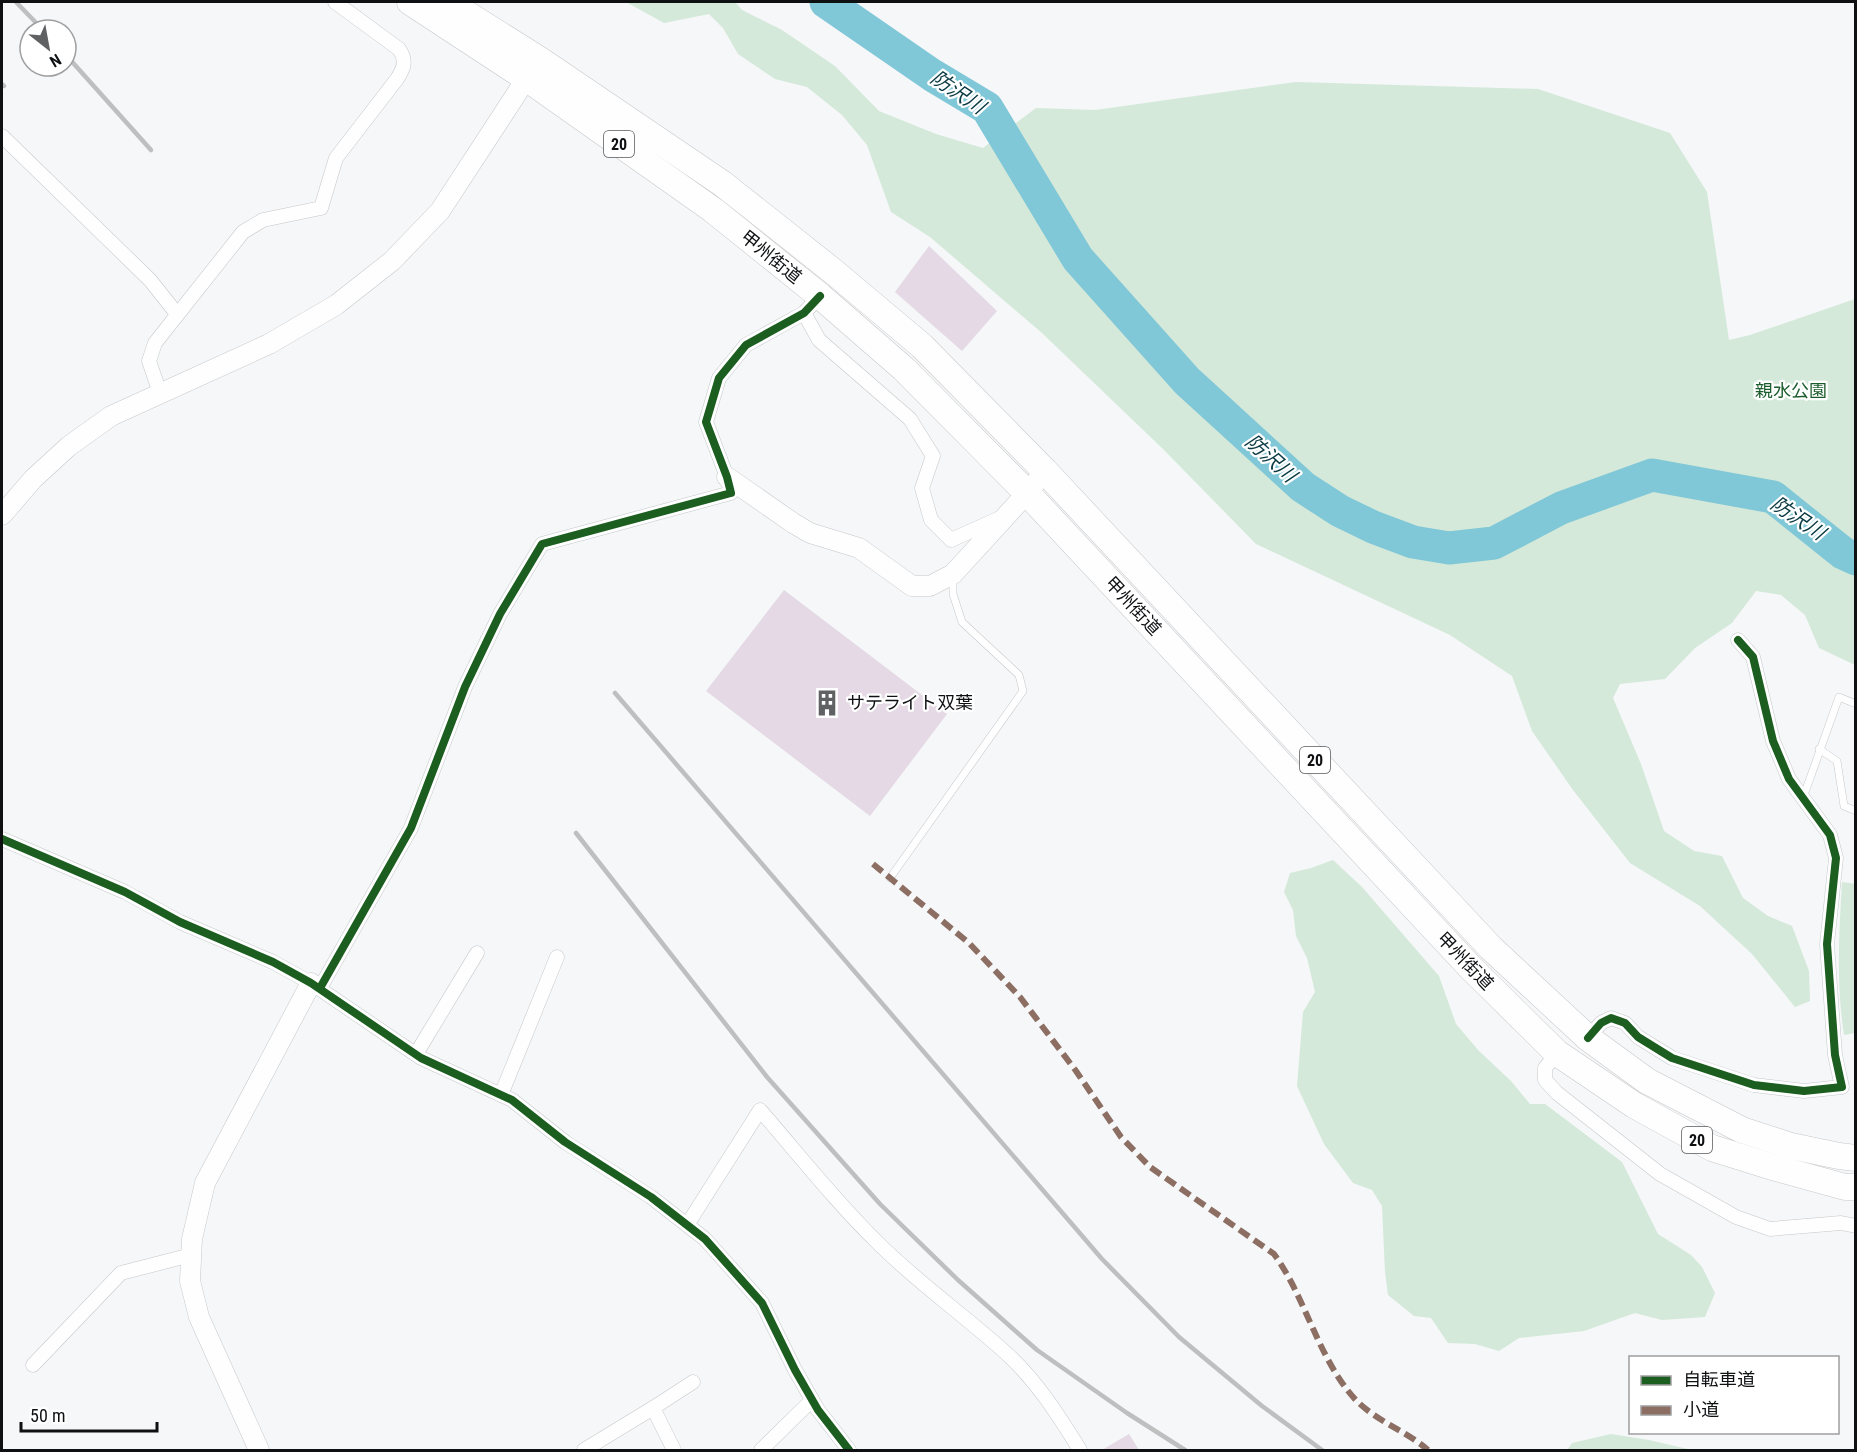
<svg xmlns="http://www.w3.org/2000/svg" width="1857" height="1452" viewBox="0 0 1857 1452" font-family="'Roboto Condensed','Noto Sans JP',sans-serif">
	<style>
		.green { fill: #d4e9d9 }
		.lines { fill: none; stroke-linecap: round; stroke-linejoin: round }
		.river { stroke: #80c7d7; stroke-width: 33 }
		.building { fill: #e4d9e4 }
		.lane-casing { stroke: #c6c7c9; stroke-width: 8 }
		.street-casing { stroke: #c6c7c9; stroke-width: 15 }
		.secondary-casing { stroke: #c6c7c9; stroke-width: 21 }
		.highway-casing { stroke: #c6c7c9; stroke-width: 27 }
		.lane { stroke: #fefefe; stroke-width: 7 }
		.street { stroke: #fefefe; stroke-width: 14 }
		.secondary { stroke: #fefefe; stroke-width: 20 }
		.highway { stroke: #fefefe; stroke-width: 26 }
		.rail { stroke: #bebfbf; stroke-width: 4.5 }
		.quiet { stroke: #8d6e63; stroke-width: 6; stroke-dasharray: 12 6; stroke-linecap: butt }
		.cycleway-casing { stroke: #fff; stroke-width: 11 }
		.cycleway { stroke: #1b5e20; stroke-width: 8 }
		.labels { text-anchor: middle; stroke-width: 4.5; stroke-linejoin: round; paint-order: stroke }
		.shield { fill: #fff; stroke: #575859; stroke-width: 1.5 }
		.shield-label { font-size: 16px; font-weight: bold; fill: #0f1012 }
		.street-label { font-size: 18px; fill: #0f1012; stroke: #fff }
		.park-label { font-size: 18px; fill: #1c5d2d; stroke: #fff }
		.poi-label { font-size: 18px; fill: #0f1012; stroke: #fff; text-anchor: start }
		.water-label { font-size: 20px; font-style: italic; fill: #0a3a43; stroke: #fff }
	</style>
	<rect width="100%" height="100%" fill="#f5f7f9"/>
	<g class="green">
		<path d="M 626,2 L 735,2 L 742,10 L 782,30 L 835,66 L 879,111 L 936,134 L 983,148 L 1036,108 L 1095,110 L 1296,82 L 1538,89 L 1670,133 L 1707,192 L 1729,340 L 1750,335 L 1855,299 L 1855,665 L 1819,648 L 1805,615 L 1781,595 L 1756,591 L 1732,623 L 1695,648 L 1665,679 L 1620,684 L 1613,698 L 1641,764 L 1664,831 L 1694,851 L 1722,856 L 1743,898 L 1768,916 L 1792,926 L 1809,971 L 1810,1001 L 1795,1007 L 1752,954 L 1700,906 L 1630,863 L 1573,790 L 1532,731 L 1512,676 L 1450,635 L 1256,544 L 1163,449 L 1042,333 L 930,237 L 891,212 L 867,145 L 842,115 L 807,87 L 775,79 L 738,54 L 723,28 L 709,14 L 664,23 Z"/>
		<path d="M 1333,860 L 1362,887 L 1439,976 L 1456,1024 L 1479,1051 L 1511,1081 L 1530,1104 L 1545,1104 L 1622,1162 L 1658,1234 L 1691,1255 L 1702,1267 L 1715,1293 L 1705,1317 L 1662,1320 L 1635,1313 L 1584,1331 L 1519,1338 L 1499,1351 L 1475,1344 L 1448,1343 L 1431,1318 L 1414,1316 L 1388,1295 L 1385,1272 L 1382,1206 L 1372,1190 L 1353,1183 L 1324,1144 L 1297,1086 L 1303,1012 L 1315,992 L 1307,958 L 1296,936 L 1293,910 L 1284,892 L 1290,873 L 1311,868 Z"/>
		<path d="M 1842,882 L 1856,884 L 1855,1033 L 1844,1035 C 1836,982 1839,935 1842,882 Z"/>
		<path d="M 1611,1434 L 1649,1440 L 1692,1450 L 1567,1450 L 1572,1443 Z"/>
	</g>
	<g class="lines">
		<path class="river" d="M 826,2 L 932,75 L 987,108 L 1078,259 L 1187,381 L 1303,487 L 1340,511 L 1373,527 L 1413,542 L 1449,548 L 1494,543 L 1561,508 L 1652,475 L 1773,497 L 1843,553 L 1856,559"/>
	</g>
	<g class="building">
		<path d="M 929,246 L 997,311 L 962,351 L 895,292 Z"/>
		<path d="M 784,590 L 947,714 L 870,816 L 706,691 Z"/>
		<path d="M 1129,1434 L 1139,1450 L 1102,1450 Z"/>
	</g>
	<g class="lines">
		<g class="lane-casing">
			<g id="lane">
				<path d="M 1819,749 L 1837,761 L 1844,806 L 1856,811"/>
				<path d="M 1803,798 L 1839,697 L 1856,704"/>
				<path d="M 890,878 L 1023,691 L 1019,675 L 962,622 L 953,594 L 953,576"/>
			</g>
		</g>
		<g class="street-casing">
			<g id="street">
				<path d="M 2,136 L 150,280 L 177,314"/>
				<path d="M 804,313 L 819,340 L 910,419 L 933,456 L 922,488 L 931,520 L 951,540 L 1000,518"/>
				<path d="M 160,393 L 149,361 L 155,343 L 243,232 L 263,220 L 321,208 L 336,158 L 397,79 C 404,68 407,61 399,49 L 335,2"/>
				<path d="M 2,839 L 125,892 L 180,922 L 273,962 L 311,983 L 421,1058 L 512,1100 L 565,1142 L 651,1197 L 705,1239 L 762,1303 L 795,1370 L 818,1410 L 849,1450"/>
				<path d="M 320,988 L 411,828 L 465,687 L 500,614 L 542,544 L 731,493 L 727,477 L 706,422 L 719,378 L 746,345 L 804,313 L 820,296"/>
				<path d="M 1588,1038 L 1601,1023 L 1611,1018 L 1625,1023 L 1638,1037 L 1672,1058 L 1754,1085 L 1804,1091 L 1842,1087 L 1835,1055 L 1827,944 L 1836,858 L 1830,835 L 1789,779 L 1773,741 L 1753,657 L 1738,640"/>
				<path d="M 1557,1053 L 1545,1068 L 1545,1080 L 1557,1093 L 1660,1174 L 1736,1217 L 1770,1229 L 1841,1223 L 1856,1226"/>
				<path d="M 416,1054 L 477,953"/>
				<path d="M 501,1095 L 557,957"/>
				<path d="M 687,1225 L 760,1110 C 799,1155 836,1202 878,1243 C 918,1283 964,1315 1006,1353 C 1036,1380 1059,1416 1080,1450"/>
				<path d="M 33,1365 L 121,1273 L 191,1255"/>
				<path d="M 584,1450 L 653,1408"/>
				<path d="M 674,1450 L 653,1408 L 693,1382"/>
				<path d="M 761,1450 L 812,1400"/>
			</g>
		</g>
		<g class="secondary-casing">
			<g id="secondary">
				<path d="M 727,477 L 793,523 L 810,533 L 859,548 L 912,586 L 930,586 L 953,574 L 1027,493 L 1045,471"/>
				<path d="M 2,515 L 33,479 L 69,446 L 111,416 L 269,344 L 336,305 L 392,261 L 440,211 L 534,67"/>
				<path d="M 259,1450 L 199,1317 L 190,1281 L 192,1239 L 205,1183 L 311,983"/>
			</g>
		</g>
		<g class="highway-casing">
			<g id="highway">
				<path d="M 410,2 L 526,78 L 713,210 L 820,296 L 904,369 L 1027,493 L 1471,968 L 1557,1053 L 1634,1105 L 1712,1148 L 1776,1168 L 1845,1187 L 1856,1187"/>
				<path d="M 448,2 L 540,60 L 723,184 L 834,272 L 922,346 L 1045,471 L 1491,948 L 1588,1038 L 1647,1081 L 1742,1130 L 1791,1146 L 1839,1156 L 1856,1158"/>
			</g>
		</g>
		<use href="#lane" class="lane"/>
		<use href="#street" class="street"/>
		<use href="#secondary" class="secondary"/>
		<use href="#highway" class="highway"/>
		<g class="rail">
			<path d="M 16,2 L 43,30"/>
			<path d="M 66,55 L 151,150"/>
			<path d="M 2,84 L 4,86"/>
			<path d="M 615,693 L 1102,1259 L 1179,1337 L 1262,1406 L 1322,1450"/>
			<path d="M 576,833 L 767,1077 L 880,1204 L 958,1280 L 1037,1350 L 1127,1413 L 1185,1450"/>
		</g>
		<path class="quiet" d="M 873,864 L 969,943 L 1020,997 L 1076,1071 L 1121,1137 L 1150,1167 L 1274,1254 C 1306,1298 1317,1356 1354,1398 C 1375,1421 1405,1430 1428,1450"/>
		<g class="cycleway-casing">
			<g id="cycleway">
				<path d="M 2,839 L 125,892 L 180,922 L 273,962 L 311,983 L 421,1058 L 512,1100 L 565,1142 L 651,1197 L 705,1239 L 762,1303 L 795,1370 L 818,1410 L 849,1450"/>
				<path d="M 320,988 L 411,828 L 465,687 L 500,614 L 542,544 L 731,493 L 727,477 L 706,422 L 719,378 L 746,345 L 804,313 L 820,296"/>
				<path d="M 1588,1038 L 1601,1023 L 1611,1018 L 1625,1023 L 1638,1037 L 1672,1058 L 1754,1085 L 1804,1091 L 1842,1087 L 1835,1055 L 1827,944 L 1836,858 L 1830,835 L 1789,779 L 1773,741 L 1753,657 L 1738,640"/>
			</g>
		</g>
		<use href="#cycleway" class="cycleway"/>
	</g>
	<defs>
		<g id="building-bare" transform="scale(2.07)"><path d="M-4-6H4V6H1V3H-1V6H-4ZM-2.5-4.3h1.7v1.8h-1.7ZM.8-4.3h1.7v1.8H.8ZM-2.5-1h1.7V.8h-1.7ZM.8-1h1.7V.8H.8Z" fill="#606163" stroke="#fff" stroke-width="2.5" paint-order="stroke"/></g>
	</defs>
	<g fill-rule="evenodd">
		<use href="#building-bare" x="827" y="703"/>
	</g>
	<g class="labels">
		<g class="shield">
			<rect x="604" y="131" width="30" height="26" rx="4.5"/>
			<rect x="1300" y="747" width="30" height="26" rx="4.5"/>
			<rect x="1682" y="1127" width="30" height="26" rx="4.5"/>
		</g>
		<g class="shield-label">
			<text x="619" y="150">20</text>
			<text x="1315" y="766">20</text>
			<text x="1697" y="1146">20</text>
		</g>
		<g class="street-label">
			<text transform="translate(771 257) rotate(39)" y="6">甲州街道</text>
			<text transform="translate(1133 606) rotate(47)" y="6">甲州街道</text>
			<text transform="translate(1465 961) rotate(46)" y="6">甲州街道</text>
		</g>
		<g class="park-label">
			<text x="1791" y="397">親水公園</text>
		</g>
		<g class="poi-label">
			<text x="847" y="709">サテライト双葉</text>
		</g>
		<g class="water-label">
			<text transform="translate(958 92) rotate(34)" y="7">防沢川</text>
			<text transform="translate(1271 458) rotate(42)" y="7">防沢川</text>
			<text transform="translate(1798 518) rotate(34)" y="7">防沢川</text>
		</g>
	</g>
	<rect width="1857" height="1452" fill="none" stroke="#0f1012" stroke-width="6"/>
	<rect x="1629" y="1356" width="210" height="78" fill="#ffffff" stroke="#9f9fa0" stroke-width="1.5"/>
	<rect x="1641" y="1376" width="30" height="9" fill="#1b5e20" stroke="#9f9fa0" stroke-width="1.5"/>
	<text x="1683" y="1386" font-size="18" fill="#0f1012">自転車道</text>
	<rect x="1641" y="1406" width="30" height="9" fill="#8d6e63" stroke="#9f9fa0" stroke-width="1.5"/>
	<text x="1683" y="1416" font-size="18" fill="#0f1012">小道</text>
	<g transform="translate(48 48) rotate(149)"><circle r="28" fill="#ffffff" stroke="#9f9fa0" stroke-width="1.5"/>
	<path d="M0-4.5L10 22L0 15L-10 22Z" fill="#606163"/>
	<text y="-9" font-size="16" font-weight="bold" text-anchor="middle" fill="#0f1012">N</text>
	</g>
	<path d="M21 1422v9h136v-9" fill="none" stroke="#0f1012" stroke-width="3"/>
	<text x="30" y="1422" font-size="18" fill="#0f1012" stroke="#ffffff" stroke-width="4.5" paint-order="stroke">50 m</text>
</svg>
